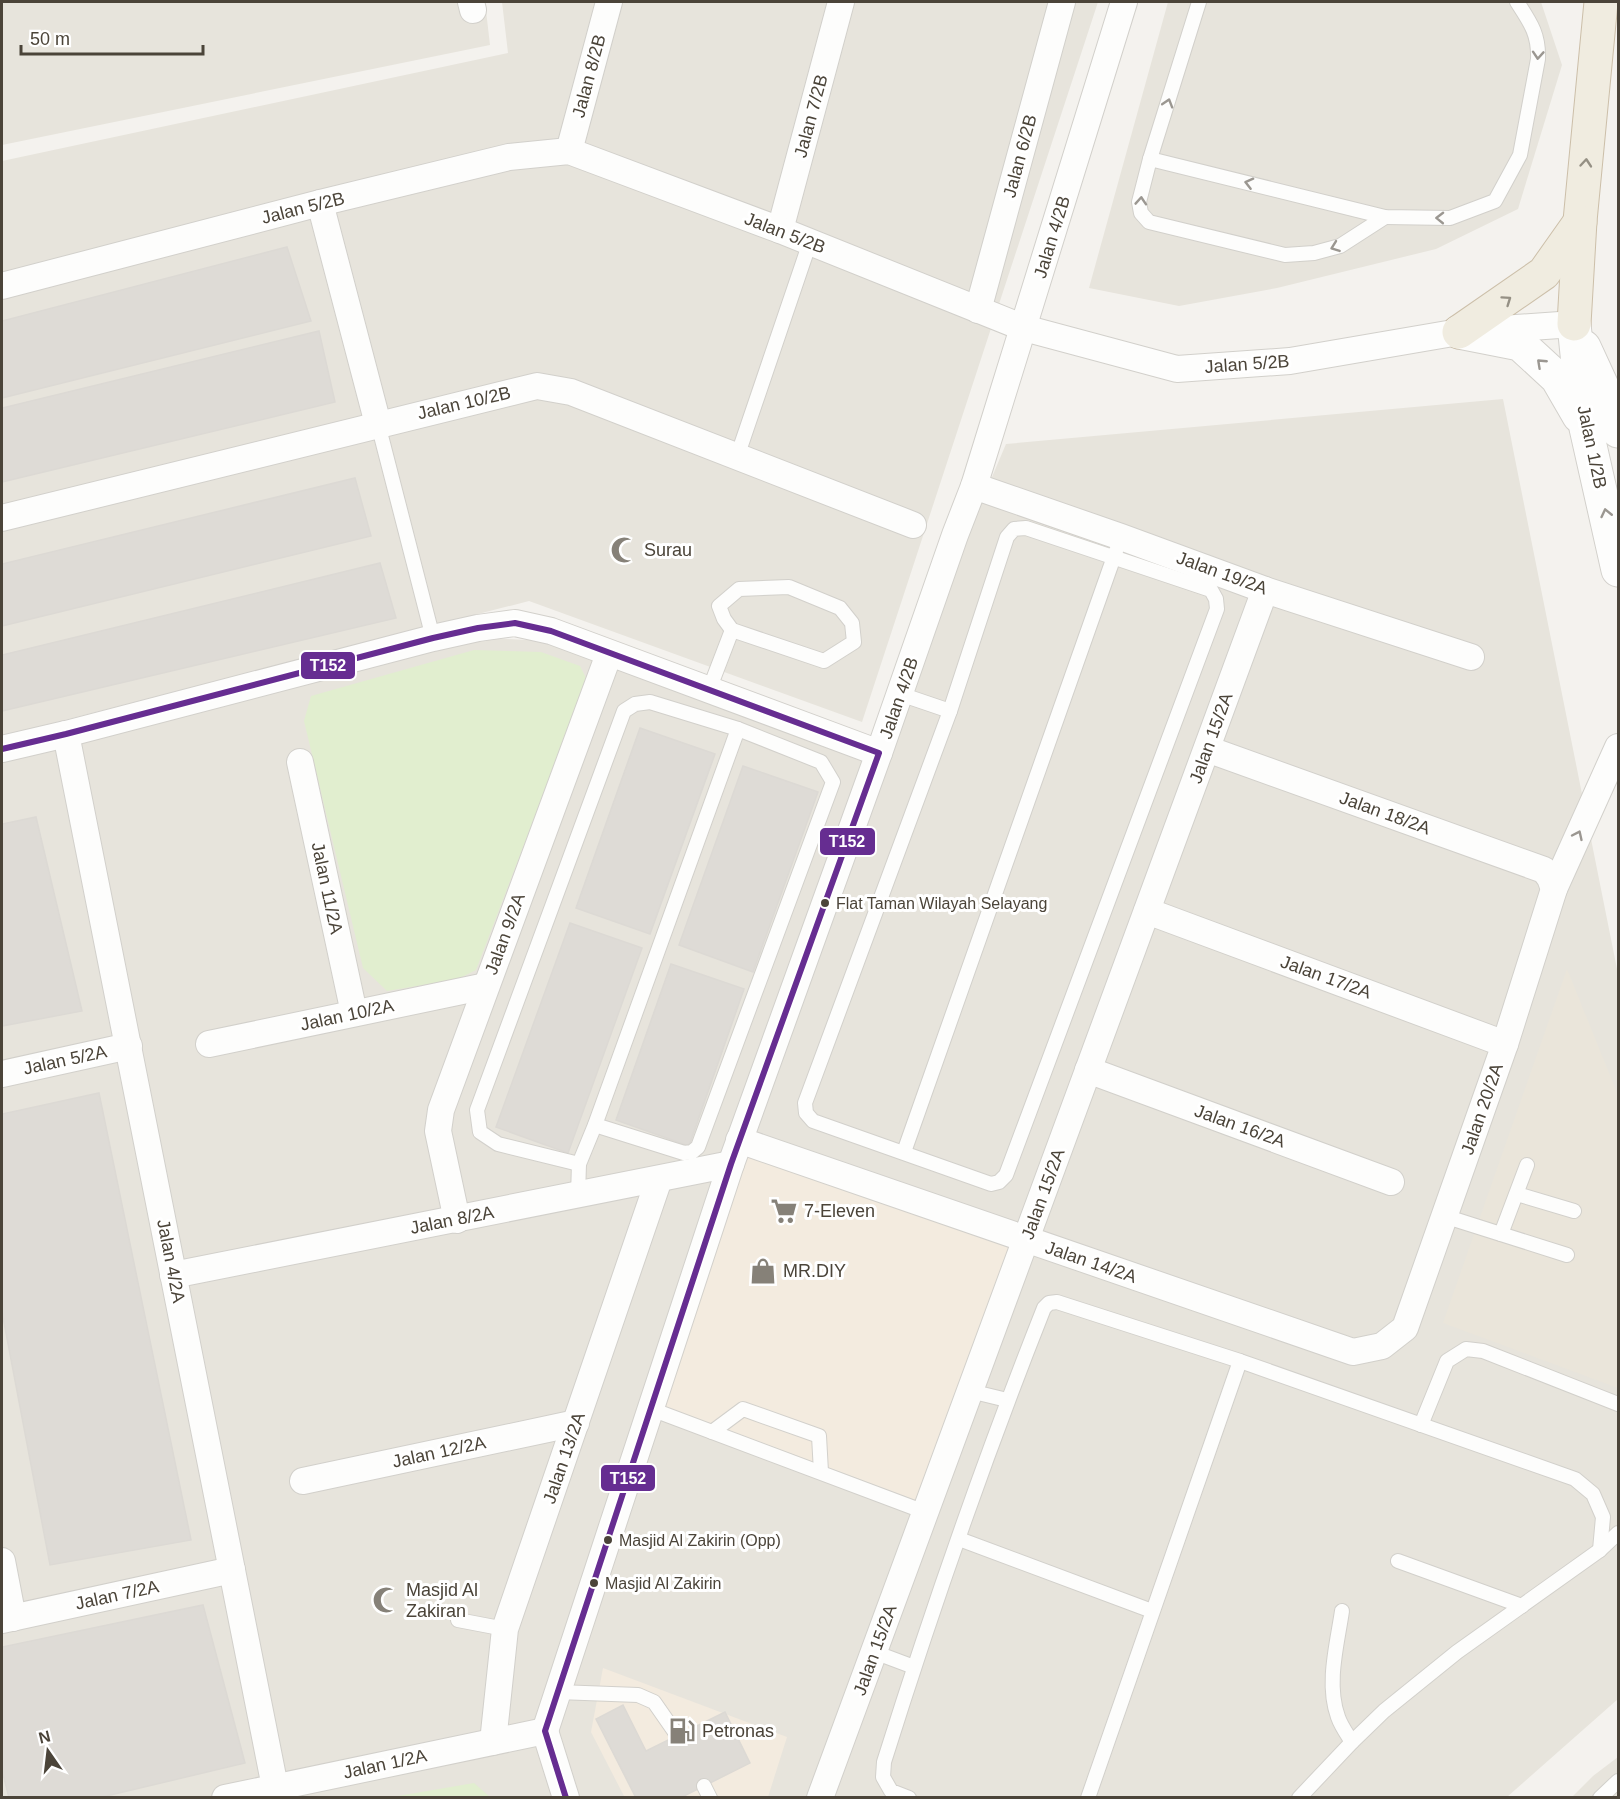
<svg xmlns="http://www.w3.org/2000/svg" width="1620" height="1799" viewBox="0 0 1620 1799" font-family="Arial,sans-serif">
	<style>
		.residential { fill: #e7e4dc }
		.commercial { fill: #f3ebdf }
		.education { fill: #eae5da }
		.green { fill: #e1eecf }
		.building { fill: #dedbd6; stroke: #dcd9d4; stroke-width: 1.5 }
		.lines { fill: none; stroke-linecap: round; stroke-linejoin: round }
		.service-casing { stroke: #d2d0cb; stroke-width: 16 }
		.minor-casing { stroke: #d2d0cb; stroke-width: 28 }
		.tertiary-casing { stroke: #d2d0cb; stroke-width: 35 }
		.trunk-casing { stroke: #ccbfa9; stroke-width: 35 }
		.service { stroke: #fdfdfc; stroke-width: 14 }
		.minor { stroke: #fdfdfc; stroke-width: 26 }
		.tertiary { stroke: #fdfdfc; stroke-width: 33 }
		.trunk { stroke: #f0ece0; stroke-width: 33 }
		.bus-1-casing { stroke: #fff; stroke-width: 10 }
		.bus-1 { stroke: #662d91; stroke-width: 6 }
		.oneway { stroke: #9b9791 }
		.oneway2 { stroke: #959084 }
		.bus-dot { fill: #4b4439; stroke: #fff; stroke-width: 2 }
		.labels { text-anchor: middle; stroke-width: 6; stroke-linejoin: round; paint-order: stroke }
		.bus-label { font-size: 16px; fill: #4b4439; stroke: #fff; text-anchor: start }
		.street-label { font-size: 18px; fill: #4b4439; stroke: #fff }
		.poi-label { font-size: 18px; fill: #4b4439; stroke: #fff; text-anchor: start }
		.line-badge { stroke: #fff; stroke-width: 2 }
		.badge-label { font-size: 16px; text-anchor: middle; font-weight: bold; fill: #fff }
	</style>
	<rect width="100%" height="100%" fill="#f4f2ee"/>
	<g class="residential">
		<path d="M 2,2 L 485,2 L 490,45 L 2,145 Z"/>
		<path d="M 502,2 L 1098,2 L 862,722 L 529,601 L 2,736 L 2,161 L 508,53 Z"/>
		<path d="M 1168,2 L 1541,2 L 1562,65 L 1518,209 L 1436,249 L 1277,288 L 1179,306 L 1089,288 Z"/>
		<path d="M 1503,399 L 1618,974 L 1618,1699 L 1507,1797 L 2,1798 L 2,762 L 473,637 L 546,641 L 879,753 L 900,694 L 1006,444 Z"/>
		<path d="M 1618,1757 L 1618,1797 L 1571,1798 L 1593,1776 Z"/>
	</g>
	<g class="commercial">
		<path d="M 744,1151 L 1014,1245 L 921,1502 L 663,1406 Z"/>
		<path d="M 603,1668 L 787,1737 L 768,1797 L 625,1798 L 591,1732 Z"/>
	</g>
	<path class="education" d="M 1567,969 L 1618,1095 L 1618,1388 L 1443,1323 Z"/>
	<g class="green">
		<path d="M 474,650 L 541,652 L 580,666 L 587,680 L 476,970 L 458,979 L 387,991 L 363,968 L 304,721 L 311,696 Z"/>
		<path d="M 474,1783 L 490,1797 L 392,1797 Z"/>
	</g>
	<g class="building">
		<path d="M 287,247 L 311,321 L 2,398 L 2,321 Z"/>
		<path d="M 319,331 L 335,402 L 2,482 L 2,408 Z"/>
		<path d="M 355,478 L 371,536 L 2,626 L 2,564 Z"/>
		<path d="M 380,563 L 396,618 L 2,711 L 2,655 Z"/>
		<path d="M 640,728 L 715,754 L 650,934 L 576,908 Z"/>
		<path d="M 743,766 L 818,792 L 753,972 L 679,945 Z"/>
		<path d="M 36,817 L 82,1011 L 2,1026 L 2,824 Z"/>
		<path d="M 570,923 L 642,948 L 568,1153 L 496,1127 Z"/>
		<path d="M 671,964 L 744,989 L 689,1146 L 616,1120 Z"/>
		<path d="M 99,1093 L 191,1540 L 50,1565 L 2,1312 L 2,1114 Z"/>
		<path d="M 203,1605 L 245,1763 L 98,1798 L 9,1798 L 2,1770 L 2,1647 Z"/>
		<path d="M 623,1705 L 646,1751 L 725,1712 L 750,1763 L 680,1798 L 636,1798 L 596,1719 Z"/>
	</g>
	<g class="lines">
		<g class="service-casing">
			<g id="service">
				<path d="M 1199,2 L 1150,159 L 1139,202 L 1141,213 L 1149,222 L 1285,255 L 1314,253 L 1340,246 L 1385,217"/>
				<path d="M 1150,159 L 1385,217 L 1450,218 L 1495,201 L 1520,155 L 1538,59 C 1539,34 1530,22 1517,2"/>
				<path d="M 378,424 L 433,638"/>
				<path d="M 737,457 L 810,242"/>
				<path d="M 1026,528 L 1211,590 L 1216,599 L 1217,609 L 1006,1175 L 999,1182 L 991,1184 L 813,1121 L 806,1113 L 805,1103 L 950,711 L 1007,537 L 1014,529 Z"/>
				<path d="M 789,587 L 840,608 L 852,623 L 854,642 L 824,661 L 732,630 L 724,619 L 719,606 L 739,589 Z"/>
				<path d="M 709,690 L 732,630"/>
				<path d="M 900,694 L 950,711"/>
				<path d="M 904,1152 L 1116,551"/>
				<path d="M 579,1164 L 498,1144 L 480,1132 L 477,1110 L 624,711 L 635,704 L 650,702 L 738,729 L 821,762 L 833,782 L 698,1147 L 692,1152 L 684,1153 L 595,1125"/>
				<path d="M 1517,1194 L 1574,1211"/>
				<path d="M 578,1195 L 579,1164 L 595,1125 L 738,729"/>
				<path d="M 1444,1216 L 1567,1255"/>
				<path d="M 1501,1234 L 1527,1165"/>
				<path d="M 970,1391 L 1007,1400"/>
				<path d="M 651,1409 L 925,1512"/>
				<path d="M 1421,1425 L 1447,1361 L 1466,1349 L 1483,1351 L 1618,1404"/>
				<path d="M 712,1432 L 743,1409 L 819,1436 L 821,1472"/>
				<path d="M 959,1539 L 1152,1611"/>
				<path d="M 1398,1561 L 1522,1606"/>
				<path d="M 1342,1611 C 1337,1645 1326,1684 1338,1717 C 1341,1726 1347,1734 1352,1742"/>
				<path d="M 458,1620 L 505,1629"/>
				<path d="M 874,1652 L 914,1667"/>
				<path d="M 558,1692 L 638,1695 L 654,1702 L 677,1735"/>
				<path d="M 704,1786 L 710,1798"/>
				<path d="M 909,1798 L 891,1791 L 883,1777 L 884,1762 C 932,1609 985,1457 1044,1308 L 1049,1303 L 1057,1302 L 1240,1361 L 1575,1479 L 1593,1494 L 1603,1517 L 1600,1550"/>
				<path d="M 1088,1798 L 1240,1361"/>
				<path d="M 1299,1798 L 1352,1742 L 1384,1711 L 1457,1652 L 1600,1550 L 1618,1533"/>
				<path d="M 1600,1798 L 1618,1781"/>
			</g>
		</g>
		<g class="minor-casing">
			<g id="minor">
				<path d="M 471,2 L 473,10"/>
				<path d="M 569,151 L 609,2"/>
				<path d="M 320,203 L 378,424"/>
				<path d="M 780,230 L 841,2"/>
				<path d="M 2,286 L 320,203 L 509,157 L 569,151 L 780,230 L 1024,328 L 1177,369 L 1290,361 L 1459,332 L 1574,324"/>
				<path d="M 978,310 L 1062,2"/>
				<path d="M 974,486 L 1121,537 L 1265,590 L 1471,657"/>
				<path d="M 2,518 L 537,386 L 571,392 L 913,525"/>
				<path d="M 66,734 L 275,1787"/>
				<path d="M 2,749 L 66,734 L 433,638 L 478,628 L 515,623 L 551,631 L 879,753"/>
				<path d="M 1207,749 L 1544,870 L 1550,878 L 1554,889"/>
				<path d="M 300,762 L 354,1013"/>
				<path d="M 1147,911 L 1505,1044"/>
				<path d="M 209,1044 L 486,986"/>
				<path d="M 1088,1070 L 1391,1182"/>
				<path d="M 2,1074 L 129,1046"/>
				<path d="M 739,1140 L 1353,1352 L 1382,1346 L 1405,1328 L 1505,1044 L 1554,889 L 1618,747"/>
				<path d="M 457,1220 L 438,1131 L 441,1110 L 609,654"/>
				<path d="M 173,1275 L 731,1164"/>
				<path d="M 303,1481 L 576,1423"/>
				<path d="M 2,1561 L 13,1618"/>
				<path d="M 2,1620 L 232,1570"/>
				<path d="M 545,1731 L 731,1164 L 879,753 L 955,535 L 974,486 L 1124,2"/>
				<path d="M 545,1731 L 566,1798"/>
				<path d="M 493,1742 L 505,1629 L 659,1179"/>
				<path d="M 225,1798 L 545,1731"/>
				<path d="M 820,1798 L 1265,590"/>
			</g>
		</g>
		<g class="tertiary-casing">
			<g id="tertiary">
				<path d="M 1574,324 L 1582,404 L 1586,428 L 1618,570"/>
				<path d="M 1459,332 L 1520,344 L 1557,378 L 1579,416"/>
				<path d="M 1584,347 L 1613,410 L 1618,431"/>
			</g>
		</g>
		<g class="trunk-casing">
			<g id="trunk">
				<path d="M 1574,324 L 1580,221 L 1601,2"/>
				<path d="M 1459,332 L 1544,273 L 1580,222"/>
			</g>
		</g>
		<use href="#service" class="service"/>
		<use href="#minor" class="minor"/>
		<use href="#tertiary" class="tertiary"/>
		<use href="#trunk" class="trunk"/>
		<g class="bus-1-casing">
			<path id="bus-1" d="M 2,749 L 66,734 L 433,638 L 478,628 L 515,623 L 551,631 L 879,753 L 731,1164 L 545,1731 L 566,1798"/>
		</g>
		<use href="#bus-1" class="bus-1"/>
	</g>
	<defs><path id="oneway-chevron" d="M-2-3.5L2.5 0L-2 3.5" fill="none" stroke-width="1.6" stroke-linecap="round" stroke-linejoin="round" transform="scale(1.5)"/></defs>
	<g class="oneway">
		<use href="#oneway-chevron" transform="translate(1538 55) rotate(94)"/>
		<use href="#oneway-chevron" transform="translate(1168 103) rotate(-73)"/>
		<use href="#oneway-chevron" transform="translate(1249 183) rotate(-166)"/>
		<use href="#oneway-chevron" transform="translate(1141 201) rotate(-86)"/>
		<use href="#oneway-chevron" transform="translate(1440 218) rotate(-179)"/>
		<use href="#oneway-chevron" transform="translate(1335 247) rotate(160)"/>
		<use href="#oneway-chevron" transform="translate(1541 363) rotate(-137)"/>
		<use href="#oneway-chevron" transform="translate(1606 513) rotate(-103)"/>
		<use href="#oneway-chevron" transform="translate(1578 835) rotate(-65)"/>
	</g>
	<g class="oneway2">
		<use href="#oneway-chevron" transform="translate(1586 163) rotate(-85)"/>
		<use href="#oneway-chevron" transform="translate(1507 300) rotate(-35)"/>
	</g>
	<defs>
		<g id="mosque-bare" transform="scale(2.07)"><path d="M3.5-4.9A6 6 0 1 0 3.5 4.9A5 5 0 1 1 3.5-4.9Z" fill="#868178" stroke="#fff" stroke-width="2.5" paint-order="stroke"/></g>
		<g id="supermarket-bare" transform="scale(2.07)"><path d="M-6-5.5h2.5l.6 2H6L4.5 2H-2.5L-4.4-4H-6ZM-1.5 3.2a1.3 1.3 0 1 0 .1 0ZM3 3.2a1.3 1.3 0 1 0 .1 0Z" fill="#868178" stroke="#fff" stroke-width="2.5" paint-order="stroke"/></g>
		<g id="shop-bare" transform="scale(2.07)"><path d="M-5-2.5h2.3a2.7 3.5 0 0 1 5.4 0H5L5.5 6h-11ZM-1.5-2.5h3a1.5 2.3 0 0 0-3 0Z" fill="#868178" stroke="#fff" stroke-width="2.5" paint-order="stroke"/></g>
		<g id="fuel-bare" transform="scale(2.07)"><path d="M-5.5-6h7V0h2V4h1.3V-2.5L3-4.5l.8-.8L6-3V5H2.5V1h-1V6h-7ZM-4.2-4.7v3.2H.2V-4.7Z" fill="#868178" stroke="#fff" stroke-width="2.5" paint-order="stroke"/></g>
	</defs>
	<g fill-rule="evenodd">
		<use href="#mosque-bare" x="624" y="550"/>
		<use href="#supermarket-bare" x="784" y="1211"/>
		<use href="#shop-bare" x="763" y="1271"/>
		<use href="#mosque-bare" x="386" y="1600"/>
		<use href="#fuel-bare" x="682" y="1731"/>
	</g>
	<g class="bus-dot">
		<circle cx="825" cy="903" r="5"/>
		<circle cx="608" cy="1540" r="5"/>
		<circle cx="594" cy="1583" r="5"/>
	</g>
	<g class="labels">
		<g class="bus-label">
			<text x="836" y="909">Flat Taman Wilayah Selayang</text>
			<text x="619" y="1546">Masjid Al Zakirin (Opp)</text>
			<text x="605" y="1589">Masjid Al Zakirin</text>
		</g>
		<g class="street-label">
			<text transform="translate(589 76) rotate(-75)" y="6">Jalan 8/2B</text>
			<text transform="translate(811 116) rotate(-75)" y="6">Jalan 7/2B</text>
			<text transform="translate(1020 156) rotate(-75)" y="6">Jalan 6/2B</text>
			<text transform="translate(303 208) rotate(-14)" y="6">Jalan 5/2B</text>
			<text transform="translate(785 233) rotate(21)" y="6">Jalan 5/2B</text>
			<text transform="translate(1052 237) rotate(-73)" y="6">Jalan 4/2B</text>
			<text transform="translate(1247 364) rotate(-4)" y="6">Jalan 5/2B</text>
			<text transform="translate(464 403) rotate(-13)" y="6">Jalan 10/2B</text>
			<text transform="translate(1592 447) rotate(78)" y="6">Jalan 1/2B</text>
			<text transform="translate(1222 573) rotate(20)" y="6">Jalan 19/2A</text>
			<text transform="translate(899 698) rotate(-71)" y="6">Jalan 4/2B</text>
			<text transform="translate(1211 738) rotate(-70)" y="6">Jalan 15/2A</text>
			<text transform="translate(1385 813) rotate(20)" y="6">Jalan 18/2A</text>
			<text transform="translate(327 888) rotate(78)" y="6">Jalan 11/2A</text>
			<text transform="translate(505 934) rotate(-70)" y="6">Jalan 9/2A</text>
			<text transform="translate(1326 977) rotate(20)" y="6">Jalan 17/2A</text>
			<text transform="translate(347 1015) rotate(-12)" y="6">Jalan 10/2A</text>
			<text transform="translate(65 1060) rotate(-12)" y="6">Jalan 5/2A</text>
			<text transform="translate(1482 1109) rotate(-71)" y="6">Jalan 20/2A</text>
			<text transform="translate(1240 1126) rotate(20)" y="6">Jalan 16/2A</text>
			<text transform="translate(1043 1194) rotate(-70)" y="6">Jalan 15/2A</text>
			<text transform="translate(452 1220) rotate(-11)" y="6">Jalan 8/2A</text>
			<text transform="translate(171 1261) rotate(79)" y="6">Jalan 4/2A</text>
			<text transform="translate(1091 1262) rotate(19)" y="6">Jalan 14/2A</text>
			<text transform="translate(439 1452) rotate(-12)" y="6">Jalan 12/2A</text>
			<text transform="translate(564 1458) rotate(-71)" y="6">Jalan 13/2A</text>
			<text transform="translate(117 1595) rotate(-12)" y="6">Jalan 7/2A</text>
			<text transform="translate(875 1650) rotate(-70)" y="6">Jalan 15/2A</text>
			<text transform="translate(385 1764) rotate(-12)" y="6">Jalan 1/2A</text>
		</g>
		<g class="poi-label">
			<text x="644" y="556">Surau</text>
			<text x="804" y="1217">7-Eleven</text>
			<text x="783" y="1277">MR.DIY</text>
			<text x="406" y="1596">Masjid Al<tspan x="406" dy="21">Zakiran</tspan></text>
			<text x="702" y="1737">Petronas</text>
		</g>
	</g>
	<g class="line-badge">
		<rect x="300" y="651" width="56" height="29" rx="6" fill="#662d91"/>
		<rect x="819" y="827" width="57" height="29" rx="6" fill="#662d91"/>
		<rect x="600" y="1464" width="56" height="28" rx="6" fill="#662d91"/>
	</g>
	<g class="badge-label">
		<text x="328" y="671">T152</text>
		<text x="847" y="847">T152</text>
		<text x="628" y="1484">T152</text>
	</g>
	<rect width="1620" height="1799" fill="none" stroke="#4b4439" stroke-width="6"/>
	<g transform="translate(48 1751) rotate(346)" stroke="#ffffff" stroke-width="4.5" paint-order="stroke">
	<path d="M0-4.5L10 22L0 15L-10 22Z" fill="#4b4439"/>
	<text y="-9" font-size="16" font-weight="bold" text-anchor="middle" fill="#4b4439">N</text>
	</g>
	<path d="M21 45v9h182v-9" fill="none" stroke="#4b4439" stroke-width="3"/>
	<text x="30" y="45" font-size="18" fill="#4b4439" stroke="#ffffff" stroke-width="4.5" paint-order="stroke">50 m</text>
</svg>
